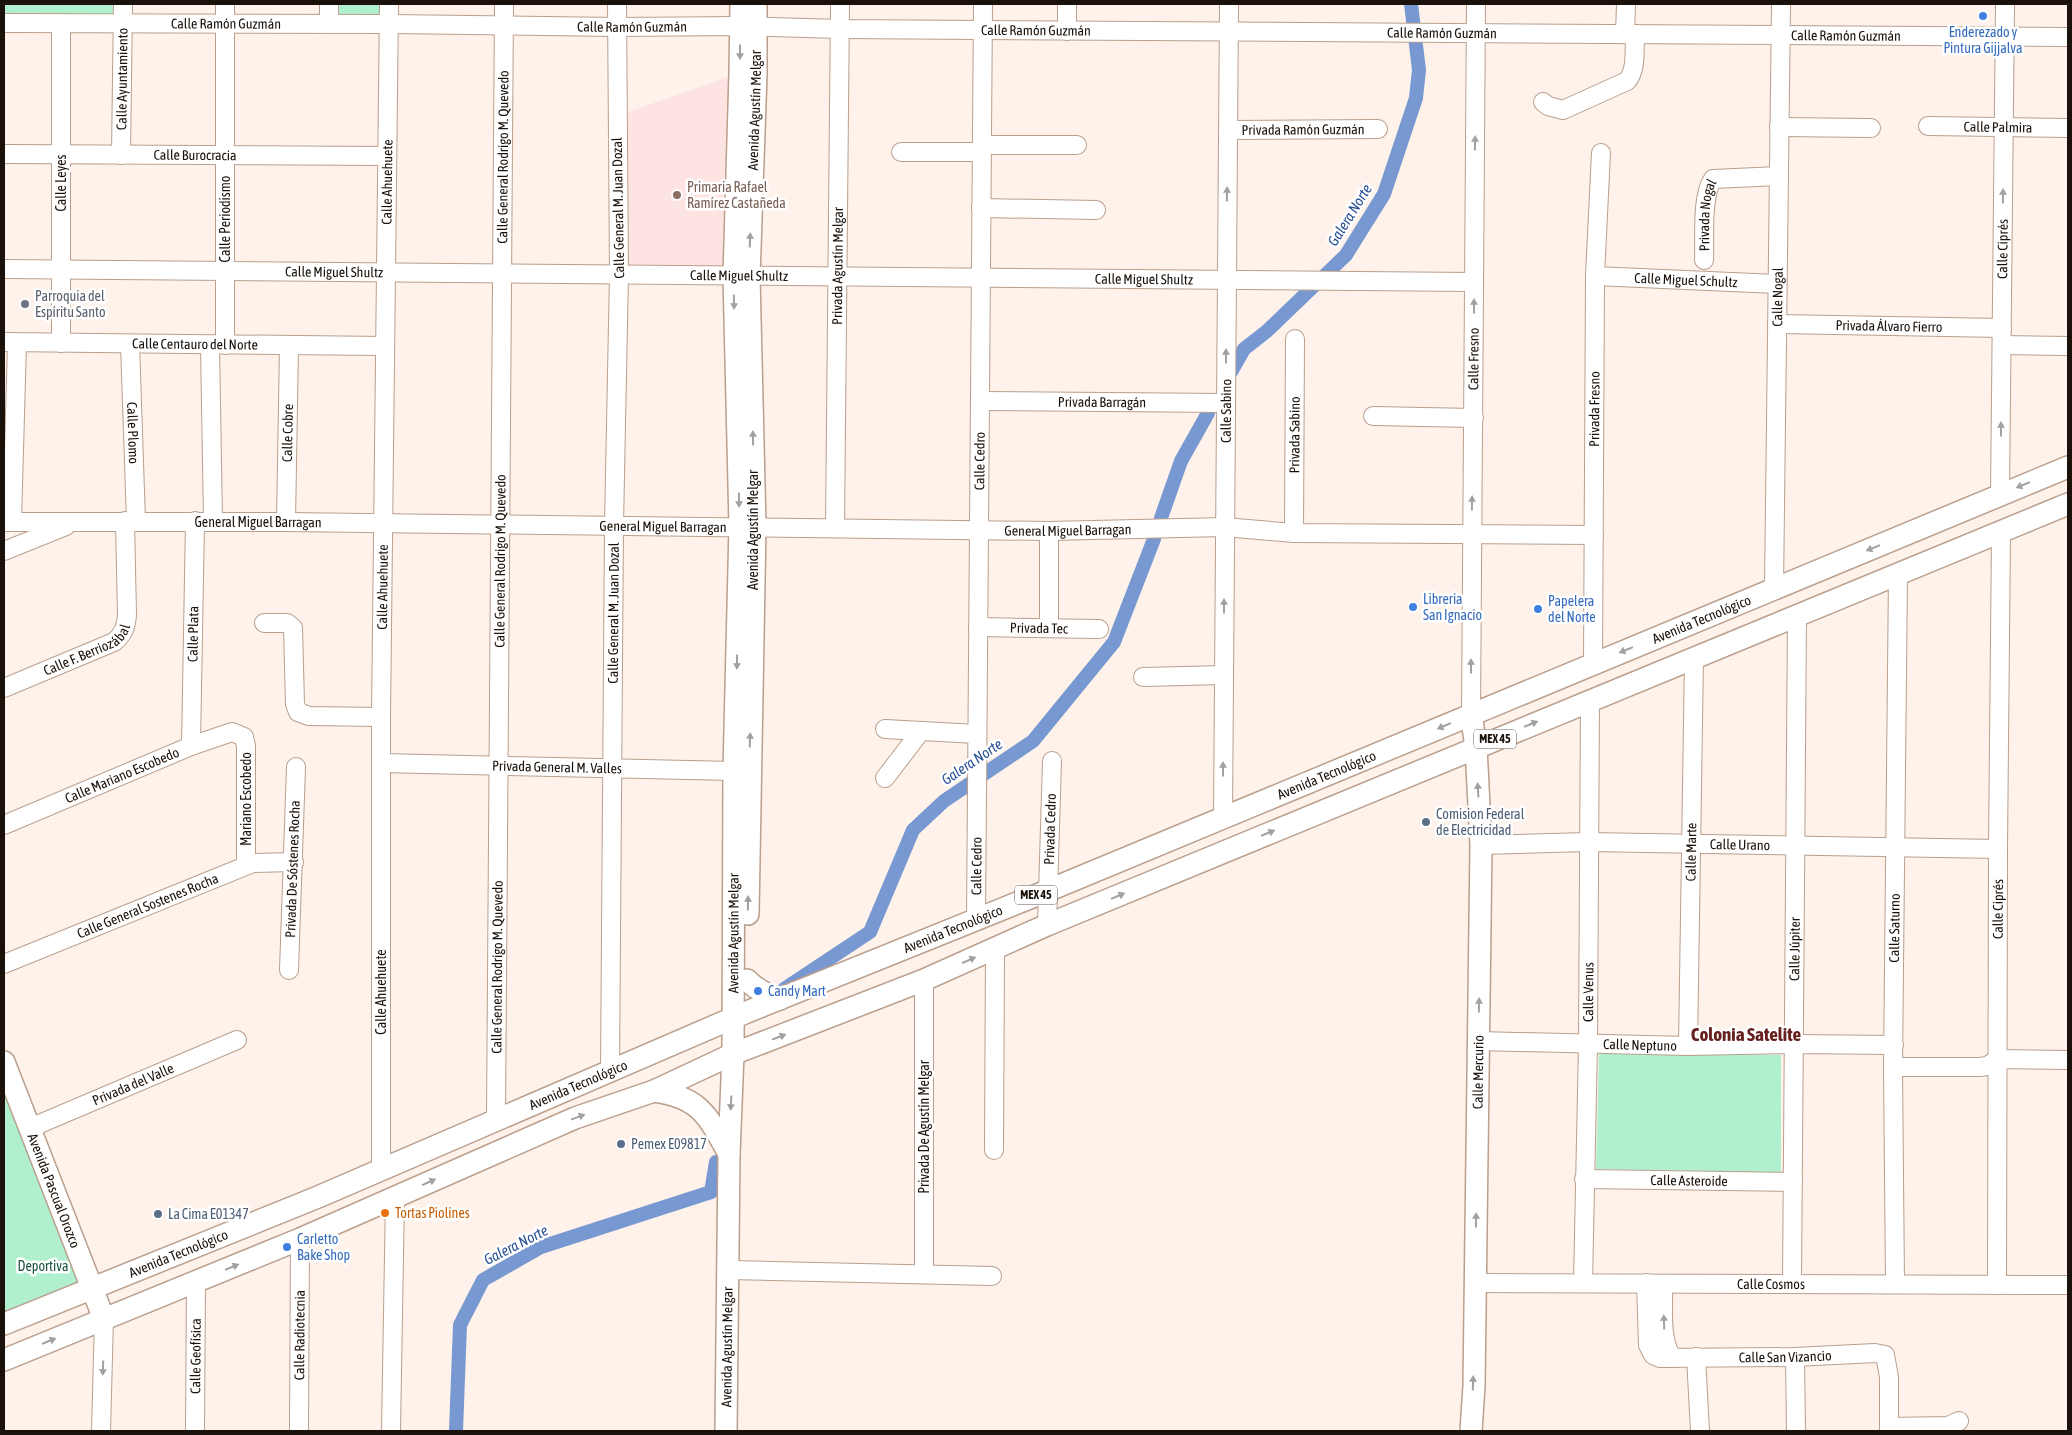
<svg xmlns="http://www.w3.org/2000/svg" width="2072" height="1435" viewBox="0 0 2072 1435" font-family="'Asap Condensed',sans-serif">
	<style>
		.education { fill: #fee3e3 }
		.green { fill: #b0f0cf }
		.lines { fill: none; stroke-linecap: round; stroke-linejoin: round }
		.canal { stroke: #7798d0; stroke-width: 14 }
		.minor-casing { stroke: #ba9f8c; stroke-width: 20 }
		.major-casing { stroke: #ba9f8c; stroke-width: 24 }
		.minor { stroke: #fff; stroke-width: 18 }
		.major { stroke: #fff; stroke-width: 21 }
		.oneway { fill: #a3a09d }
		.shop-dot { fill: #3f7fe0; stroke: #fff; stroke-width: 2 }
		.education-dot { fill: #8d6e63; stroke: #fff; stroke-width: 2 }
		.worship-dot { fill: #6b7280; stroke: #fff; stroke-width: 2 }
		.service-dot { fill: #5c6f8a; stroke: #fff; stroke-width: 2 }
		.food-dot { fill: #e8710a; stroke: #fff; stroke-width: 2 }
		.labels { text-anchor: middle; stroke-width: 5; stroke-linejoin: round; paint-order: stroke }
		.shield { fill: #fff; stroke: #5f5854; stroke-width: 1 }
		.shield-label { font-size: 12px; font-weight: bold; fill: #1a110a }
		.street-label { font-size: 14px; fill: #1a110a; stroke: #fff }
		.shop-label { font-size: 14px; fill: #366cbe; stroke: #fff; text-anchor: start }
		.education-label { font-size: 14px; fill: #785e54; stroke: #fff; text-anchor: start }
		.worship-label { font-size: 14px; fill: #5b616d; stroke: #fff; text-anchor: start }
		.service-label { font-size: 14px; fill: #4e5e75; stroke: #fff; text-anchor: start }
		.food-label { font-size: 14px; fill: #c56008; stroke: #fff; text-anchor: start }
		.park-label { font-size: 14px; fill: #1c543c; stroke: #fff }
		.water-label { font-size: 15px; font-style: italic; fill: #2a5196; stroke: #fff }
		.district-label { font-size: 19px; font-weight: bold; fill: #66211e; stroke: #fff }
	</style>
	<rect width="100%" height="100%" fill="#fef2ea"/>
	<path class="education" d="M 740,73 L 734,276 L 619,274 L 616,116 Z"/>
	<g class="green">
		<path d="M 4,4 L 123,4 L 123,24 L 4,23 Z"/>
		<rect x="329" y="4" width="60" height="20"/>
		<path d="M 1599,1051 L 1781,1055 L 1781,1173 L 1596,1169 Z"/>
		<path d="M 4,1062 L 93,1288 L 4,1324 Z"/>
	</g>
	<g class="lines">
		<g class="canal">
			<path d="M 1231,372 L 1244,349 L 1267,331 L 1346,255 L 1384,194 L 1416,98 L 1419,70 L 1411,4"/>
			<path d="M 1161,518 L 1181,461 L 1208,413"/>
			<path d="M 784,989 L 870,932 L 913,830 L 944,801 L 1033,741 L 1114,642 L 1154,539"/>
			<path d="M 456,1431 L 460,1325 L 483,1280 L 541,1247 L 711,1192 L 716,1162"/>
		</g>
		<g class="minor-casing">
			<g id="minor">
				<path d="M 225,4 L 225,345"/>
				<path d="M 329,4 L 329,24"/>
				<path id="s1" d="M 4,23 L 389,24 L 617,27 L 741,26 L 840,29 L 2068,37"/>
				<path d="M 1067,31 L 1067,4"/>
				<path d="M 1625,34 L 1626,4"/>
				<path d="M 1543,102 L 1548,106 L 1563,110 L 1627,81 C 1637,70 1634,49 1635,34"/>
				<path id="s2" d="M 1928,126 L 2068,128"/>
				<path d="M 1779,127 L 1871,128"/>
				<path id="s3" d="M 1228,130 L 1378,129"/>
				<path d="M 982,145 L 1077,145"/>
				<path d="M 901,152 L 981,152"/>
				<path id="s4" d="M 4,154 L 387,156"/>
				<path id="s5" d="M 121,155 L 123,4"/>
				<path d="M 981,208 L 1096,210"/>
				<path id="s6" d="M 1704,260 C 1705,239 1701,196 1713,179 L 1779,176"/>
				<path id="s7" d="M 4,269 L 1474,282"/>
				<path id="s8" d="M 1595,276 L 1777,284"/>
				<path id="s9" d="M 1777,324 L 2002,328"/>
				<path id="s10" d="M 4,342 L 385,346"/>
				<path d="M 61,343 L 61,24"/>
				<path id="s11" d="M 130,344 L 136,521"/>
				<path d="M 210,345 L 213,521"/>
				<path d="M 2002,345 L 2068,346"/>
				<path id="s12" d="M 980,401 L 1226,403"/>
				<path d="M 1373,416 L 1474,418"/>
				<path id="s13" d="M 2000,495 L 2005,4"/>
				<path id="s14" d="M 4,522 L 286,522 L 1049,531 L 1224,527 L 1294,533 L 1594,535"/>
				<path d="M 12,522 L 17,343"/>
				<path id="s15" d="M 286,522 L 289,346"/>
				<path id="s16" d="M 835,528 L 840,4"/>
				<path d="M 1049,531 L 1049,627"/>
				<path id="s17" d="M 1294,533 L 1295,339"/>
				<path d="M 4,551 L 66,526"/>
				<path id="s18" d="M 1774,589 L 1781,4"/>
				<path d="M 264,623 L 287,623 L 293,628 L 295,704 L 298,712 L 309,716 L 381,717"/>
				<path id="s19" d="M 978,627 L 1099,629"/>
				<path id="s20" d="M 1593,664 L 1595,276 L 1601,153"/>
				<path d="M 1143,677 L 1224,675"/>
				<path id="s21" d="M 4,688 L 114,642 C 124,634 126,626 127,615 L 125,521"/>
				<path id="s22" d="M 1471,714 L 1476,4"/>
				<path d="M 885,729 L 977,734"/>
				<path id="s23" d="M 191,746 L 195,521"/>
				<path id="s24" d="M 381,763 L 734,771"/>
				<path d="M 885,778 L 921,731"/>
				<path id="s25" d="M 1223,817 L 1229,4"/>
				<path id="s26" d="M 4,825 L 191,746 L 232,732 L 244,737 L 246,746 L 246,865"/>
				<path id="s27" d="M 1481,845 L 1588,842 L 1998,849"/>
				<path id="s28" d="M 976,920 L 983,4"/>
				<path id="s29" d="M 1047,925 L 1052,761"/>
				<path id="s30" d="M 4,964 L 253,863 L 294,862"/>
				<path id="s31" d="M 289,970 L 296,767"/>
				<path id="s32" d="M 1478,1041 L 1688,1046 L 1794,1044 L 1894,1045"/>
				<path id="s33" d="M 1688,1046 L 1694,658"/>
				<path d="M 1893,1067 L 1980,1067 L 1987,1066 L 1998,1059 L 2068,1060"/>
				<path id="s34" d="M 610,1072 L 614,525 L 619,274 L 617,4"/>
				<path id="s35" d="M 496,1119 L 504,4"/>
				<path id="s36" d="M 30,1128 L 237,1040"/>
				<path d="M 994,1150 L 995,948"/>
				<path id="s37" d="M 381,1171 L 381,717 L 389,4"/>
				<path id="s38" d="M 1584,1179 L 1793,1182"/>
				<path d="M 729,1270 L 992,1276"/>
				<path d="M 924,1274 L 924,980"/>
				<path id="s39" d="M 1475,1283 L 2068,1285"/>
				<path id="s40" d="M 1583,1283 L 1588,1044 L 1590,700"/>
				<path id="s41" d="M 1646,1283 L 1648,1345 L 1653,1355 L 1660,1358 L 1795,1357 L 1875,1353 L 1885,1355 L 1889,1377 L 1889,1431"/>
				<path id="s42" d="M 1792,1283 L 1797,616"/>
				<path id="s43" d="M 1895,1283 L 1893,1067 L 1898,574"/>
				<path d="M 1663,1284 C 1664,1305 1659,1341 1673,1358"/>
				<path id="s44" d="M 1997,1285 L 1998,849 L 2001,533"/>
				<path d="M 1696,1357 L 1700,1431"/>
				<path d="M 1795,1357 L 1796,1431"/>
				<path d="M 1889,1427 L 1948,1426 L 1959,1421"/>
				<path d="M 101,1431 L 104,1319"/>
				<path id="s45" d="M 195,1431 L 196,1282"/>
				<path id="s46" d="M 299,1431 L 300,1239"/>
				<path d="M 391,1431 L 395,1197"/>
			</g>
		</g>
		<g class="major-casing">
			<g id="major">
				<path id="s47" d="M 748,914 L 755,526 L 749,277 L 756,74 L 756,4"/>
				<path d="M 747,980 C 757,990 766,995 780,999"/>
				<path id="s48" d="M 4,1062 L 104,1319"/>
				<path d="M 654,1091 C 700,1097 708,1116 729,1154"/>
				<path id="s49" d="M 4,1324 L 318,1197 L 747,1012 L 1047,891 L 2068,467"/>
				<path d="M 4,1360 L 300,1239 L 575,1118 L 654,1091 L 733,1054 L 924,980 L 1047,925 L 2068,504"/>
				<path id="s50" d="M 726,1431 L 729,1154 L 733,1054 L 734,771 L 740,526 L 734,276 L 740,73 L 741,4"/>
				<path id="s51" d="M 1471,1431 L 1474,1386 L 1481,845 L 1476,747 L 1471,714"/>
			</g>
		</g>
		<use href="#minor" class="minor"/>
		<use href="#major" class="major"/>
	</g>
	<defs><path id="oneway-solid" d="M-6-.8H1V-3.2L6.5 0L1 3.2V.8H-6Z" transform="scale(1.25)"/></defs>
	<g class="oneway">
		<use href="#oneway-solid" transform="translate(740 52) rotate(90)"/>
		<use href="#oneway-solid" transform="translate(1475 143) rotate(-89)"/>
		<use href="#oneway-solid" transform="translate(1227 194) rotate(-89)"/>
		<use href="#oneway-solid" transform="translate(2003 196) rotate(-89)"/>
		<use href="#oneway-solid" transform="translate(750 240) rotate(-88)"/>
		<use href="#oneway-solid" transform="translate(734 302) rotate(89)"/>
		<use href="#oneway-solid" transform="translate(1474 306) rotate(-90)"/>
		<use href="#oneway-solid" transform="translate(1226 356) rotate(-90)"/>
		<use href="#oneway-solid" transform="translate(2001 429) rotate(-90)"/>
		<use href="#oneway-solid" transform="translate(753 438) rotate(-91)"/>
		<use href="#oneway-solid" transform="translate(2023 485) rotate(158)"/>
		<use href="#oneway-solid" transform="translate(739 500) rotate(89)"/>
		<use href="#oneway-solid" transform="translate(1472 503) rotate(-89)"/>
		<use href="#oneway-solid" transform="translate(1873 548) rotate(158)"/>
		<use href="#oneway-solid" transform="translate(1224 606) rotate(-90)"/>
		<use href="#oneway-solid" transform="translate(1626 650) rotate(158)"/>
		<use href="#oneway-solid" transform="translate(737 662) rotate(91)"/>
		<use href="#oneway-solid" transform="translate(1471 666) rotate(-90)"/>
		<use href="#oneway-solid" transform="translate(1531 724) rotate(-22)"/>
		<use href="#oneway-solid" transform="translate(1444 726) rotate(157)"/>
		<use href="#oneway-solid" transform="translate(750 740) rotate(-88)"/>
		<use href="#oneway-solid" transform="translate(1223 769) rotate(-90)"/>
		<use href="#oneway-solid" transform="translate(1478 790) rotate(-93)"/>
		<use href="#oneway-solid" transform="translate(1268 833) rotate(-23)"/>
		<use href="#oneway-solid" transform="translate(1118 896) rotate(-23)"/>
		<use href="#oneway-solid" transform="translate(748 903) rotate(-89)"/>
		<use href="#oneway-solid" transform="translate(969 960) rotate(-24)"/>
		<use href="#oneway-solid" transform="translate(1479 1005) rotate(-89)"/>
		<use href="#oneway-solid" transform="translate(779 1037) rotate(-21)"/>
		<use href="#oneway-solid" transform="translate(731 1103) rotate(93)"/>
		<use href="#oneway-solid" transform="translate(578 1117) rotate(-20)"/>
		<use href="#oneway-solid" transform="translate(429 1182) rotate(-24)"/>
		<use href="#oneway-solid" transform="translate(1476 1220) rotate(-89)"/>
		<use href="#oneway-solid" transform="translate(232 1267) rotate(-22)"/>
		<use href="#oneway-solid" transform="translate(1664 1322) rotate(-92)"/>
		<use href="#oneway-solid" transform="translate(49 1341) rotate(-22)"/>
		<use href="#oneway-solid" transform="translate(103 1368) rotate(92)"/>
		<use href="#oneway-solid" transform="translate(1473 1383) rotate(-88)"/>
	</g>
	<g class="shop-dot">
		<circle cx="1983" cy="16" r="5"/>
		<circle cx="1413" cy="607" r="5"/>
		<circle cx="1538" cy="609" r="5"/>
		<circle cx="758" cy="991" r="5"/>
		<circle cx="287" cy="1247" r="5"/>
	</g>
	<circle class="education-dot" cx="677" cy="195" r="5"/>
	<circle class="worship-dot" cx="25" cy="304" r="5"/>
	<g class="service-dot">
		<circle cx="1426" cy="822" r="5"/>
		<circle cx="621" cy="1144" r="5"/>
		<circle cx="158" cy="1214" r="5"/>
	</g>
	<circle class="food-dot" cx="385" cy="1213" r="5"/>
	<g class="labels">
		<g class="shield">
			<rect x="1474" y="729.5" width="42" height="19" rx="4"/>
			<rect x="1015" y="885.5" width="42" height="19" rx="4"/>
		</g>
		<g class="shield-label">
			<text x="1495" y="743">MEX 45</text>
			<text x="1036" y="899">MEX 45</text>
		</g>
		<g class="street-label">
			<text dy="5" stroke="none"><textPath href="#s1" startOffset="222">Calle Ramón Guzmán</textPath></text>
			<text dy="5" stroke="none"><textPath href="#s1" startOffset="628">Calle Ramón Guzmán</textPath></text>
			<text dy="5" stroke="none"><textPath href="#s1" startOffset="1032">Calle Ramón Guzmán</textPath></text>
			<text dy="5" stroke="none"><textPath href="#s1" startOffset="1438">Calle Ramón Guzmán</textPath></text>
			<text dy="5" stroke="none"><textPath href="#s1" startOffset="1842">Calle Ramón Guzmán</textPath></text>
			<text dy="5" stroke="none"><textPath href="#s5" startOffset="76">Calle Ayuntamiento</textPath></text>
			<text dy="5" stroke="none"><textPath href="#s47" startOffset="804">Avenida Agustín Melgar</textPath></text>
			<text dy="5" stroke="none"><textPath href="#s2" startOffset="70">Calle Palmira</textPath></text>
			<text dy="5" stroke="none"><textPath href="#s3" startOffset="75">Privada Ramón Guzmán</textPath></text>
			<text dy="5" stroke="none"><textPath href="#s4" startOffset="191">Calle Burocracia</textPath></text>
			<text dy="5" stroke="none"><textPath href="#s35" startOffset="962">Calle General Rodrigo M. Quevedo</textPath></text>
			<text dy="5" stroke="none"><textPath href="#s37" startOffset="989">Calle Ahuehuete</textPath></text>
			<text transform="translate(61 183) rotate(-90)" y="5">Calle Leyes</text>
			<text transform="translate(618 208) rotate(-91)" y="5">Calle General M. Juan Dozal</text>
			<text dy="5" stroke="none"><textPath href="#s6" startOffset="45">Privada Nogal</textPath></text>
			<text transform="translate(225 219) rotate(-90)" y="5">Calle Periodismo</text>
			<text dy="5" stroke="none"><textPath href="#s13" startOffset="246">Calle Ciprés</textPath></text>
			<text dy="5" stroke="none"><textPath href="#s16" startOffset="262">Privada Agustín Melgar</textPath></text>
			<text dy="5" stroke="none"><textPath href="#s7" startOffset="330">Calle Miguel Shultz</textPath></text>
			<text dy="5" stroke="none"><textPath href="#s7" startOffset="735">Calle Miguel Shultz</textPath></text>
			<text dy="5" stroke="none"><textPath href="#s7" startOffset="1140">Calle Miguel Shultz</textPath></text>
			<text dy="5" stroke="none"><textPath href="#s8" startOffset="91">Calle Miguel Schultz</textPath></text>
			<text dy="5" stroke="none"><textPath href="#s18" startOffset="292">Calle Nogal</textPath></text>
			<text dy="5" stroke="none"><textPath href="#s9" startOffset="112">Privada Álvaro Fierro</textPath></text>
			<text dy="5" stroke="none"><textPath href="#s10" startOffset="191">Calle Centauro del Norte</textPath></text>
			<text dy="5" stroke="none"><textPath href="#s22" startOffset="355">Calle Fresno</textPath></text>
			<text dy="5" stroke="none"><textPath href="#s12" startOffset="122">Privada Barragán</textPath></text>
			<text dy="5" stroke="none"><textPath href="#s20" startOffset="255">Privada Fresno</textPath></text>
			<text dy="5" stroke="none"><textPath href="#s25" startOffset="406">Calle Sabino</textPath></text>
			<text dy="5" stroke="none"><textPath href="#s11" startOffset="89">Calle Plomo</textPath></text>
			<text dy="5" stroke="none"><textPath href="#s15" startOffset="89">Calle Cobre</textPath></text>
			<text dy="5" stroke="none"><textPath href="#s17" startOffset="98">Privada Sabino</textPath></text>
			<text dy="5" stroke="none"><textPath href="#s28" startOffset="459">Calle Cedro</textPath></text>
			<text dy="5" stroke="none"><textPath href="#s14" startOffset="254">General Miguel Barragan</textPath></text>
			<text dy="5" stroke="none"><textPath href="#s14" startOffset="659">General Miguel Barragan</textPath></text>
			<text dy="5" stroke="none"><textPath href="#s14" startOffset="1064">General Miguel Barragan</textPath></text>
			<text transform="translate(753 530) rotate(-90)" y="5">Avenida Agustín Melgar</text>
			<text dy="5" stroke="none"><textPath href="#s35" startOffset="558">Calle General Rodrigo M. Quevedo</textPath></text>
			<text dy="5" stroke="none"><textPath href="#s37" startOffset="584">Calle Ahuehuete</textPath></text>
			<text dy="5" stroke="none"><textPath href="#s34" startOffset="459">Calle General M. Juan Dozal</textPath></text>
			<text dy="5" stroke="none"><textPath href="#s49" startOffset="1838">Avenida Tecnológico</textPath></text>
			<text dy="5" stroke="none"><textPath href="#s19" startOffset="61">Privada Tec</textPath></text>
			<text dy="5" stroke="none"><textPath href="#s23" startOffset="112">Calle Plata</textPath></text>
			<text dy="5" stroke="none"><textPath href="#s21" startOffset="92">Calle F. Berriozábal</textPath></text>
			<text dy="5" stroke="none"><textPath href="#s24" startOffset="176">Privada General M. Valles</textPath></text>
			<text dy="5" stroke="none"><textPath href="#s49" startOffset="1432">Avenida Tecnológico</textPath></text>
			<text dy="5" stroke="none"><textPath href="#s26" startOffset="128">Calle Mariano Escobedo</textPath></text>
			<text transform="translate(246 799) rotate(-90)" y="5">Mariano Escobedo</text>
			<text dy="5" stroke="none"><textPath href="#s29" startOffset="96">Privada Cedro</textPath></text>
			<text dy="5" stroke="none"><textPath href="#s27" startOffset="259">Calle Urano</textPath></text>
			<text dy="5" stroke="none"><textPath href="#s33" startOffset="194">Calle Marte</textPath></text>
			<text dy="5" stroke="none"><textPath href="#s28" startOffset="54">Calle Cedro</textPath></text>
			<text dy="5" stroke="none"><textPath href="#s31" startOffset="101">Privada De Sóstenes Rocha</textPath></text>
			<text dy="5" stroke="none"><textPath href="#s30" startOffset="155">Calle General Sostenes Rocha</textPath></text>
			<text dy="5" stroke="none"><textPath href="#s44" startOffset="376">Calle Ciprés</textPath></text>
			<text dy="5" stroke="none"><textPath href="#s49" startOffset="1028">Avenida Tecnológico</textPath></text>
			<text dy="5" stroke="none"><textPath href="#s43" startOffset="355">Calle Saturno</textPath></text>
			<text dy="5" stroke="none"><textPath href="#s50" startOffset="498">Avenida Agustín Melgar</textPath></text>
			<text dy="5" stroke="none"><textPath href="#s42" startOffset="334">Calle Júpiter</textPath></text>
			<text dy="5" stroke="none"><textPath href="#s35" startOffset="152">Calle General Rodrigo M. Quevedo</textPath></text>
			<text transform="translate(381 992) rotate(-90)" y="5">Calle Ahuehuete</text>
			<text dy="5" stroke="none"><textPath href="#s40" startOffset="291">Calle Venus</textPath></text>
			<text dy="5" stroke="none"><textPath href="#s32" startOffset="162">Calle Neptuno</textPath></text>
			<text dy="5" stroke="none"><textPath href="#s51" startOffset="359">Calle Mercurio</textPath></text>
			<text dy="5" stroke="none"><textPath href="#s36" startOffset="112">Privada del Valle</textPath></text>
			<text dy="5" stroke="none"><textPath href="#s49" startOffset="622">Avenida Tecnológico</textPath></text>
			<text transform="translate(924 1127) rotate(-90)" y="5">Privada De Agustín Melgar</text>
			<text dy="5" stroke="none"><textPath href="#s38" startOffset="105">Calle Asteroide</textPath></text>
			<text dy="5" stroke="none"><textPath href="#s48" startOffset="138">Avenida Pascual Orozco</textPath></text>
			<text dy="5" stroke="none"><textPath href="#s49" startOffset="188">Avenida Tecnológico</textPath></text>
			<text dy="5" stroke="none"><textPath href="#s39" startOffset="296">Calle Cosmos</textPath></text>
			<text dy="5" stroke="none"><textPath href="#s46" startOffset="96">Calle Radiotecnia</textPath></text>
			<text dy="5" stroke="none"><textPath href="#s50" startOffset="84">Avenida Agustín Melgar</textPath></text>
			<text dy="5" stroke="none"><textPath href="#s41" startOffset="206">Calle San Vizancio</textPath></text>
			<text dy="5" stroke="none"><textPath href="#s45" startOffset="75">Calle Geofísica</textPath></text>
		</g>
		<g class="shop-label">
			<text x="1983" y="37" text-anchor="middle">Enderezado y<tspan x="1983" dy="16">Pintura Gijjalva</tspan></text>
			<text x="1423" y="604">Libreria<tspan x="1423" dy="16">San Ignacio</tspan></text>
			<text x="1548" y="606">Papelera<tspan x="1548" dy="16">del Norte</tspan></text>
			<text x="768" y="996">Candy Mart</text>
			<text x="297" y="1244">Carletto<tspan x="297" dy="16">Bake Shop</tspan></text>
		</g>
		<g class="education-label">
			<text x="687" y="192">Primaria Rafael<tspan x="687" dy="16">Ramírez Castañeda</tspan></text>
		</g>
		<g class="worship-label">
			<text x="35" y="301">Parroquia del<tspan x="35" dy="16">Espíritu Santo</tspan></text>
		</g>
		<g class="service-label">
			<text x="1436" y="819">Comision Federal<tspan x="1436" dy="16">de Electricidad</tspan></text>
			<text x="631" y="1149">Pemex E09817</text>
			<text x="168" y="1219">La Cima E01347</text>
		</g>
		<g class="food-label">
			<text x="395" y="1218">Tortas Piolines</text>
		</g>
		<g class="park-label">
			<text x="43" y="1271">Deportiva</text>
		</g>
		<g class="water-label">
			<text transform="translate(1350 215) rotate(-58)" y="5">Galera Norte</text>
			<text transform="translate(972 762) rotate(-34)" y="5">Galera Norte</text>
			<text transform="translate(516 1245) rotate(-27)" y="5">Galera Norte</text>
		</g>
		<g class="district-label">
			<text x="1746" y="1041">Colonia Satelite</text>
		</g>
	</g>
	<rect width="2072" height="1435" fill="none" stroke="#1a110a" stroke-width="10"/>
</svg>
